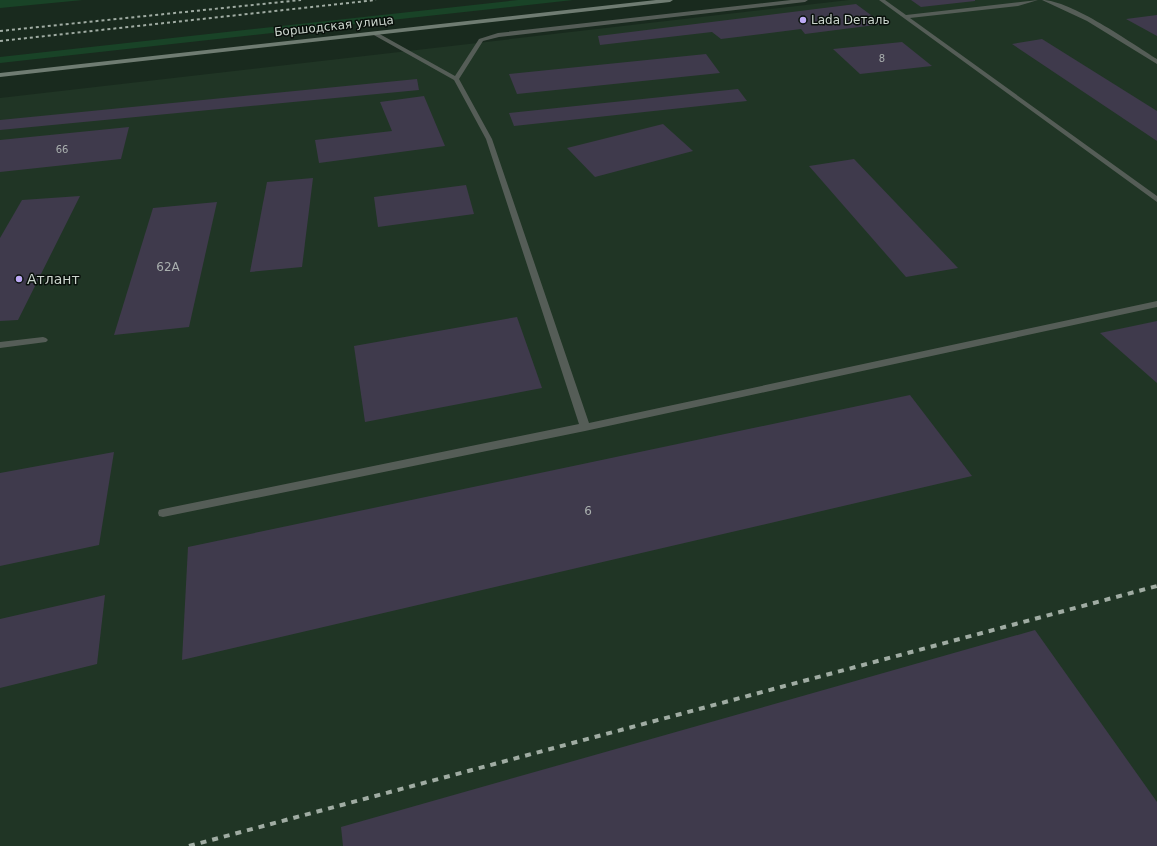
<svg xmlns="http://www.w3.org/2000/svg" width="1157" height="846" viewBox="0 0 1157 846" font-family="'DejaVu Sans',sans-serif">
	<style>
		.built { fill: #203525 }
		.green { fill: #194327 }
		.building { fill: #3f3a4c }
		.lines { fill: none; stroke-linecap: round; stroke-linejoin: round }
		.lane { fill: #555d57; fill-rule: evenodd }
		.secondary { fill: #6f7c72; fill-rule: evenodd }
		.rail-far1 { stroke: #a0aca3; stroke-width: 2; stroke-dasharray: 3 3; stroke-linecap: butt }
		.rail { stroke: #a0aca3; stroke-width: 4; stroke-dasharray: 6 6; stroke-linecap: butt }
		.poi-dot { fill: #bda9f5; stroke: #09100b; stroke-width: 1.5 }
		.labels { text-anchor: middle; stroke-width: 3; stroke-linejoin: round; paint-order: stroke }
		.far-number-label { font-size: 10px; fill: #a9afae }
		.far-poi-label { font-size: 12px; fill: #ccd6ce; stroke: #09100b; text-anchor: start }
		.far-street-label { font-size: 12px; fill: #ccd6ce; stroke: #09100b }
		.number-label { font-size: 12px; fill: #a9afae }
		.poi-label { font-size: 14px; fill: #ccd6ce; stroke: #09100b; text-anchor: start }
	</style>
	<rect width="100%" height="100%" fill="#192a1e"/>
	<path class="built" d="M 849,0 L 1157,0 L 1157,846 L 0,846 L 0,98 Z"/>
	<g class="green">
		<path d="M 0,0 L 83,0 L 0,8 Z"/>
		<path d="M 518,0 L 573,0 L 0,63 L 0,57 Z"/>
	</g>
	<g class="building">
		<path d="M 911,0 L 975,0 L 975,1 L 921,7 Z"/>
		<path d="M 856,4 L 883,24 L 805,34 L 801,29 L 721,39 L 712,32 L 600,45 L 598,36 Z"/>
		<path d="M 1157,15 L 1157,36 L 1126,19 Z"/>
		<path d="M 1042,39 L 1157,111 L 1157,141 L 1012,44 Z"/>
		<path d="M 902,42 L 932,66 L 860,74 L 833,49 Z"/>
		<path d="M 706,54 L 720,73 L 517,94 L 509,74 Z"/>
		<path d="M 417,79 L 419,90 L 0,130 L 0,120 Z"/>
		<path d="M 738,89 L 747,101 L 514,126 L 509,113 Z"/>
		<path d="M 424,96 L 445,146 L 319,163 L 315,140 L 392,131 L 380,102 Z"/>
		<path d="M 663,124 L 693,151 L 595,177 L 567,148 Z"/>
		<path d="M 129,127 L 121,159 L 0,172 L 0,140 Z"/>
		<path d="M 854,159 L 958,268 L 906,277 L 809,166 Z"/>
		<path d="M 313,178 L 302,267 L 250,272 L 267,182 Z"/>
		<path d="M 466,185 L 474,214 L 378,227 L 374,197 Z"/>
		<path d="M 80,196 L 18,320 L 0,321 L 0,238 L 22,200 Z"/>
		<path d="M 217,202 L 189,327 L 114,335 L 153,208 Z"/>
		<path d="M 517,317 L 542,388 L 365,422 L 354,346 Z"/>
		<path d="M 1157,321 L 1157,383 L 1100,333 Z"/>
		<path d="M 910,395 L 972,476 L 182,660 L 188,547 Z"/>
		<path d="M 114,452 L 99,545 L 0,566 L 0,473 Z"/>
		<path d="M 105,595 L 97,664 L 0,688 L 0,619 Z"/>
		<path d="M 1035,630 L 1157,802 L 1157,846 L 343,846 L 341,827 Z"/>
	</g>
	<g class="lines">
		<g class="lane">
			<path d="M 791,0 L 808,0 L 805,2 L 499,37 L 483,41 L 459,79 L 492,139 L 589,423 L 1157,301 L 1157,307 L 585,431 L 163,517 L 159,516 L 158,513 L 159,510 L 163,509 L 579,424 L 486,139 L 454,80 L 372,34 L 372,32 L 376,32 L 455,76 L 479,39 L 498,33 Z"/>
			<path d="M 879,0 L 885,0 L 906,15 L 1038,0 L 1018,6 L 910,18 L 1157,196 L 1157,202 Z"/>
			<path d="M 1042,0 C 1071,0 1131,43 1157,59 L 1157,64 L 1087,21 Z"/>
			<path d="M 43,337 L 46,338 L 48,340 L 46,342 L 0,348 L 0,342 Z"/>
		</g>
		<path class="secondary" d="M 656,0 L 673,0 L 670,2 L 0,77 L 0,73 Z"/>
		<g class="rail-far1">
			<path d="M 0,31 L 301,0"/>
			<path d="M 0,41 L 376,0"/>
		</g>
		<path class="rail" d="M 189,846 L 1157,586"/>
	</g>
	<g class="poi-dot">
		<circle cx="803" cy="20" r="4"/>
		<circle cx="19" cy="279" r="4"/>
	</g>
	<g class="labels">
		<g class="far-number-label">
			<text x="882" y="62">8</text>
			<text x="62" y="153">66</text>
		</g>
		<g class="far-poi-label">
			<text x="811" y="24">Lada Dеталь</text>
		</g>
		<g class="far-street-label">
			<text transform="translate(334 26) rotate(-6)" y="4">Боршодская улица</text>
		</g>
		<g class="number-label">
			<text x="168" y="271">62А</text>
			<text x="588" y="515">6</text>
		</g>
		<g class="poi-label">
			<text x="27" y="284">Атлант</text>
		</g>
	</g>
</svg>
